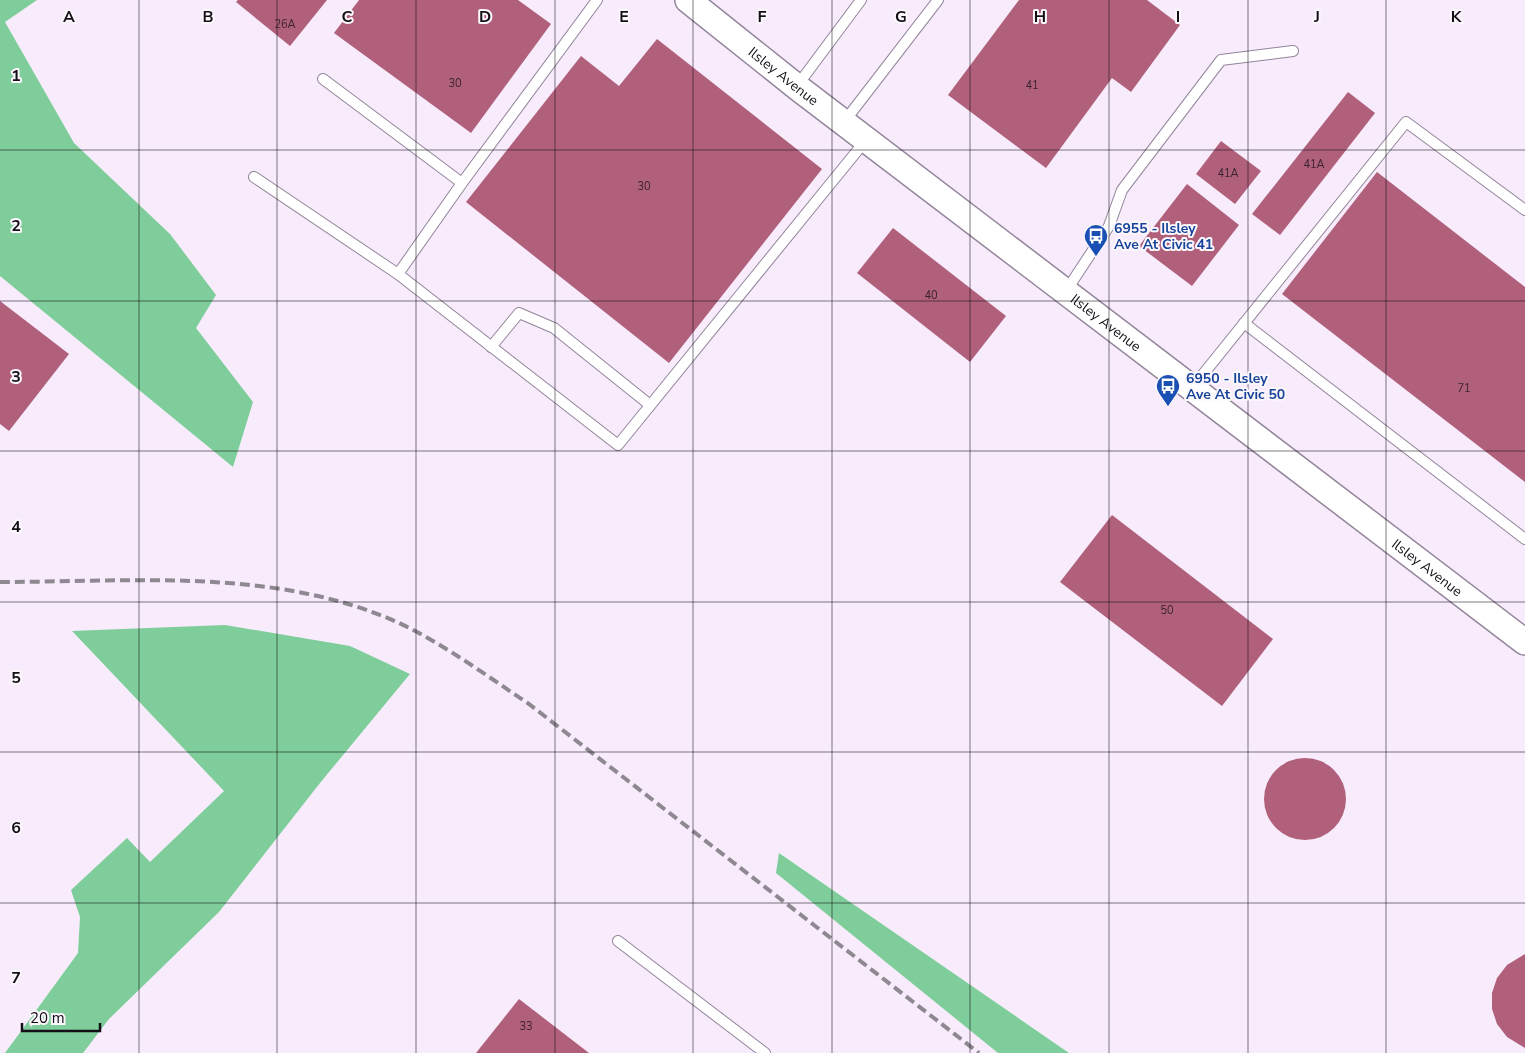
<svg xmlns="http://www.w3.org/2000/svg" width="1525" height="1053" viewBox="0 0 1525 1053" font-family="'Nunito Sans',sans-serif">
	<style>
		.built { fill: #f7ebfc }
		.forest { fill: #7ecd9a }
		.building { fill: #b0607b }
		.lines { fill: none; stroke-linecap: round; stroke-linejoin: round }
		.service-casing { stroke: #93859a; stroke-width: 12 }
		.tertiary-casing { stroke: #93859a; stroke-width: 28 }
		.service { stroke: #fff; stroke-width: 10 }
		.tertiary { stroke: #fff; stroke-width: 25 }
		.rail { stroke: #8e8990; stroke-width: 4; stroke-dasharray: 10 5; stroke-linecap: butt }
		.grid { fill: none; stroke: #140f17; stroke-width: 1; stroke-opacity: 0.55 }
		.labels { text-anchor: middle; stroke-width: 4; stroke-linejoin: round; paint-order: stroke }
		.number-label { font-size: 11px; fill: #3b2330 }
		.street-label { font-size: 14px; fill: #140f17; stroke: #fbf7fc }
		.transit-label { font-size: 14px; font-weight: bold; fill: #164399; stroke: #fbf7fc; text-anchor: start }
		.grid-label { font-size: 16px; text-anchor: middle; font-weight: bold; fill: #140f17; stroke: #fbf7fc; stroke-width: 4; stroke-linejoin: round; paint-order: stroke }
	</style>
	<rect width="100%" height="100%" fill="#fbf7fc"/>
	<path class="built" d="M 37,0 L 1525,0 L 1525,1053 L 1069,1053 L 780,853 L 777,873 L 998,1053 L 83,1053 L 109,1019 L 219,912 L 320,783 L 410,674 L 72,632 L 225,791 L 150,862 L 80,917 L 78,953 L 5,1053 L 0,1053 L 0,276 L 233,467 L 253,402 L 196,328 L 170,234 L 74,143 L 5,22 Z"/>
	<g class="forest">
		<path d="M 0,0 L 37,0 L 5,22 L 74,143 L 170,234 L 216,295 L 196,328 L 253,402 L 233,467 L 0,276 Z"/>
		<path d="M 225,625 L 350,646 L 410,674 L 320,783 L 219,912 L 109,1019 L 83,1053 L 5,1053 L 78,953 L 80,917 L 71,890 L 127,838 L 150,862 L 224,791 L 72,631 Z"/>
		<path d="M 779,853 L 1069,1053 L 998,1053 L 776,873 Z"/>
	</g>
	<g class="building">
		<path d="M 238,0 L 327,0 L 290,46 L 236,2 Z"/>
		<path d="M 359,0 L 518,0 L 551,24 L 471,133 L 334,33 Z"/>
		<path d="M 1019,0 L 1147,0 L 1180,25 L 1131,92 L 1112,78 L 1046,168 L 948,95 Z"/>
		<path d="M 657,39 L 822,169 L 669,363 L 466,202 L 581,56 L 619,86 Z"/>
		<path d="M 1348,92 L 1375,113 L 1280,235 L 1252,214 Z"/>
		<path d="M 1221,141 L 1261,171 L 1235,204 L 1196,174 Z"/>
		<path d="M 1377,172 L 1525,287 L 1525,482 L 1282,294 Z"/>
		<path d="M 1187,184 L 1239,225 L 1192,286 L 1139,246 Z"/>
		<path d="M 893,228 L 1006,316 L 970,362 L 857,273 Z"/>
		<path d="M 0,301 L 69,354 L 9,431 L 0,424 Z"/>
		<path d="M 1112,515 L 1273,639 L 1222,706 L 1060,582 Z"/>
		<circle cx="1305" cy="799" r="41"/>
		<path d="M 1525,954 L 1525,1048 L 1507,1037 L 1497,1024 L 1492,1009 L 1492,993 L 1497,978 L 1507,965 Z"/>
		<path d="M 519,999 L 589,1053 L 476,1053 Z"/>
	</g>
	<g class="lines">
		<g class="service-casing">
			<g id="service">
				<path d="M 597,0 L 462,183 L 398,274 L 618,445 L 866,140"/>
				<path d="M 323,79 L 462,183"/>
				<path d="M 797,86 L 861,0"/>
				<path d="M 844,122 L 938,0"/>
				<path d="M 254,177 L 398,274"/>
				<path d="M 1066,291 L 1109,226 L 1122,190 L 1221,60 L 1293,51"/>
				<path d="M 1244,323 L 1525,539"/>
				<path d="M 491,347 L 519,313 L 554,328 L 650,405"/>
				<path d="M 1192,388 L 1406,122 L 1525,210"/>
				<path d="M 618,941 L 765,1053"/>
			</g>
		</g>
		<g class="tertiary-casing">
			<g id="tertiary">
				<path id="s1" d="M 688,0 L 797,87 L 1525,642"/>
			</g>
		</g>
		<use href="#service" class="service"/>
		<use href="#tertiary" class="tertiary"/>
		<path class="rail" d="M 0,582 C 132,582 273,567 397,622 C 444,644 487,676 529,704 L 979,1053"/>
	</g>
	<path class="grid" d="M 139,0 L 139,1053M 277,0 L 277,1053M 416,0 L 416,1053M 555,0 L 555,1053M 693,0 L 693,1053M 832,0 L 832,1053M 970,0 L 970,1053M 1109,0 L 1109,1053M 1248,0 L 1248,1053M 1386,0 L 1386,1053M 0,150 L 1525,150M 0,301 L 1525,301M 0,451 L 1525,451M 0,602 L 1525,602M 0,752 L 1525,752M 0,903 L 1525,903"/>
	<defs>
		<g id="bus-pin" transform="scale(1.25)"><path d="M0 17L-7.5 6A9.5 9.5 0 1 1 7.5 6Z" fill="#1a4fb4" stroke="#fbf7fc"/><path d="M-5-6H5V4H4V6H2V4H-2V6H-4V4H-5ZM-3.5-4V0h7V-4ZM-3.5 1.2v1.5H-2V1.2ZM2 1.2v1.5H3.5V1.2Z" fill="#fff"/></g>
	</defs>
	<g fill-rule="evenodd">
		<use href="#bus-pin" x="1096" y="236"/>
		<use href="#bus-pin" x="1168" y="386"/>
	</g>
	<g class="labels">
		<g class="number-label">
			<text x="285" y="28">26A</text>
			<text x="455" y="87">30</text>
			<text x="1032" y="89">41</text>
			<text x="1314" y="168">41A</text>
			<text x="1228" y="177">41A</text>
			<text x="644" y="190">30</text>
			<text x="931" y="299">40</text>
			<text x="1464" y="392">71</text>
			<text x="1167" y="614">50</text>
			<text x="526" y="1030">33</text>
		</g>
		<g class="street-label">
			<text dy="5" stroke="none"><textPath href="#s1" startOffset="122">Ilsley Avenue</textPath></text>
			<text dy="5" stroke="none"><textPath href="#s1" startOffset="528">Ilsley Avenue</textPath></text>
			<text dy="5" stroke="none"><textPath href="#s1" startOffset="932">Ilsley Avenue</textPath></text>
		</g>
		<g class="transit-label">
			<text x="1114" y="233">6955 - Ilsley<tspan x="1114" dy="16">Ave At Civic 41</tspan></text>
			<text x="1186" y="383">6950 - Ilsley<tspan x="1186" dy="16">Ave At Civic 50</tspan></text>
		</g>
	</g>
	<g class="grid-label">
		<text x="69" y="22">A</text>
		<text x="208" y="22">B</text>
		<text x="347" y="22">C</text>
		<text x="485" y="22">D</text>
		<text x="624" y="22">E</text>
		<text x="762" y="22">F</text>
		<text x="901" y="22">G</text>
		<text x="1040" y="22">H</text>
		<text x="1178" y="22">I</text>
		<text x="1317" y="22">J</text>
		<text x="1456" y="22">K</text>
		<text x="16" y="81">1</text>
		<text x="16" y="231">2</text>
		<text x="16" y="382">3</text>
		<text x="16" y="532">4</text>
		<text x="16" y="683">5</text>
		<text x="16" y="833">6</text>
		<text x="16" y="983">7</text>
	</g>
	<path d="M22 1023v8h78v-8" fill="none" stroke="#140f17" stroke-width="2.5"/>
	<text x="30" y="1023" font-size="15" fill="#140f17" stroke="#fbf7fc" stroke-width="4" paint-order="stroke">20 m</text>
</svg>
